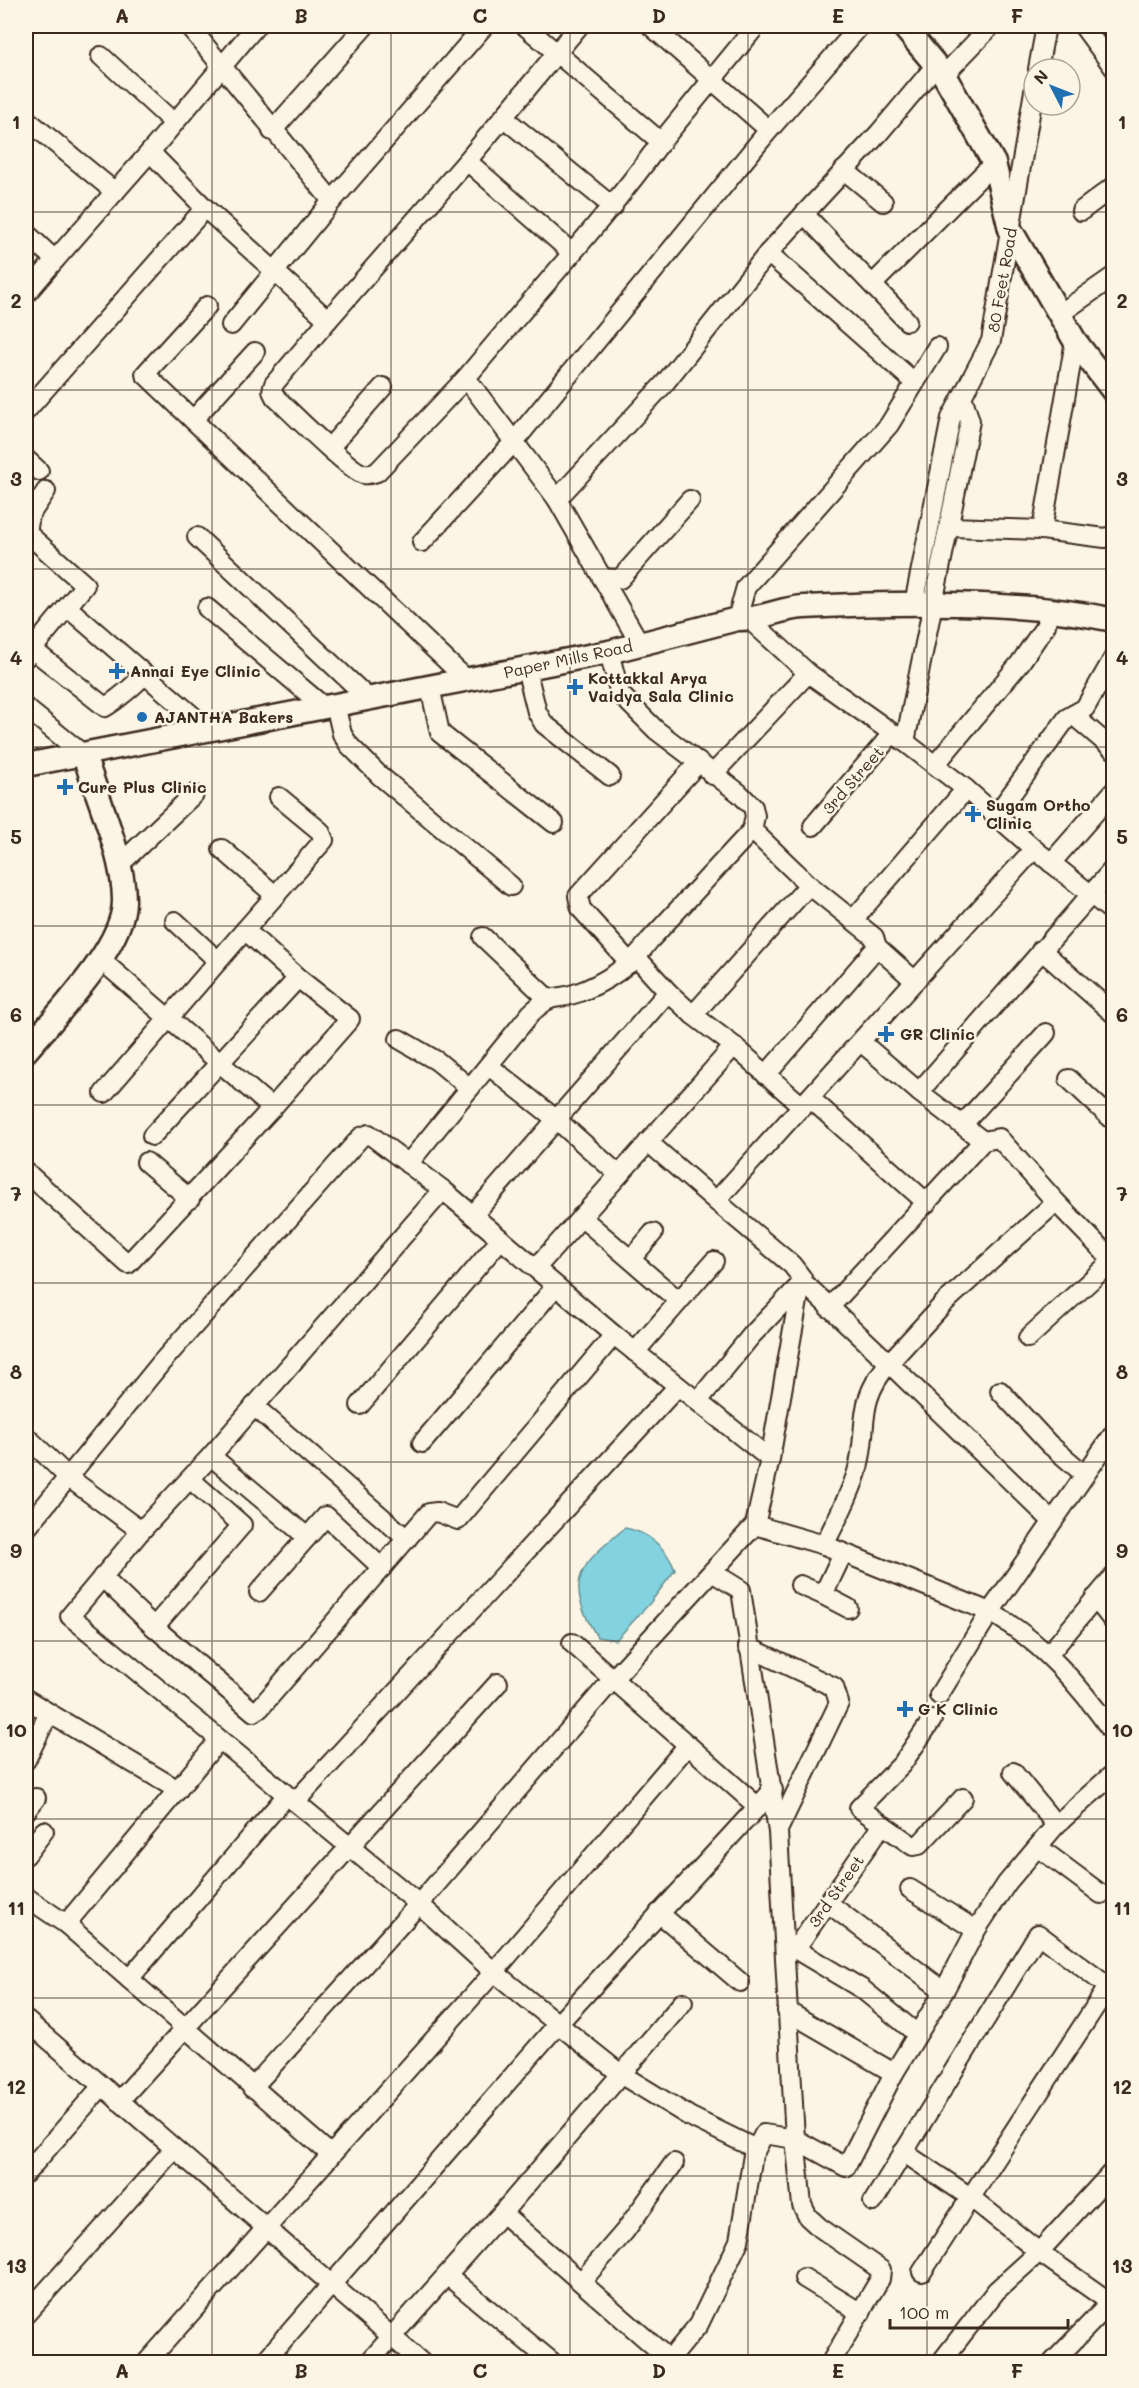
<svg xmlns="http://www.w3.org/2000/svg" width="1139" height="2388" viewBox="0 0 1139 2388" font-family="Mali,sans-serif">
	<style>
		.water { fill: #83d2df; stroke: #668f92; stroke-width: 1.5 }
		.lines { fill: none; stroke-linecap: round; stroke-linejoin: round }
		.minor-casing { stroke: #3b2a1e; stroke-width: 22 }
		.major-casing { stroke: #3b2a1e; stroke-width: 27 }
		.minor { stroke: #fcf5e5; stroke-width: 18 }
		.major { stroke: #fcf5e5; stroke-width: 22 }
		.grid { fill: none; stroke: #3b2a1e; stroke-width: 1.5; stroke-opacity: 0.55 }
		.poi-dot { fill: #1f6fb2; stroke: #fcf5e5; stroke-width: 2 }
		.labels { text-anchor: middle; stroke-width: 5; stroke-linejoin: round; paint-order: stroke }
		.street-label { font-size: 16px; fill: #3b2a1e; stroke: #fcf5e5 }
		.poi-label { font-size: 16px; font-weight: bold; fill: #3b2a1e; stroke: #fcf5e5; text-anchor: start }
		.neatline { fill: none; stroke: #3b2a1e; stroke-width: 2 }
		.grid-label { font-size: 20px; text-anchor: middle; font-weight: bold; fill: #3b2a1e }
	</style>
	<rect width="100%" height="100%" fill="#fcf5e5"/>
	<filter id="ink" filterUnits="userSpaceOnUse"><feTurbulence type="fractalNoise" baseFrequency=".0167" numOctaves="2"/><feDisplacementMap in="SourceGraphic" scale="12" xChannelSelector="R" yChannelSelector="G"/><feConvolveMatrix kernelMatrix="1 2 1 2 8 2 1 2 1" color-interpolation-filters="sRGB"/></filter>
	<g filter="url(#ink)">
		<path class="water" d="M 625,1528 C 648,1532 667,1548 675,1570 L 650,1603 L 616,1640 L 597,1637 C 563,1580 579,1566 625,1528 Z"/>
		<g class="lines">
			<g class="minor-casing">
				<g id="minor">
					<path d="M 189,26 L 332,201"/>
					<path d="M 525,26 L 661,142 C 601,224 531,299 466,378 L 557,499 L 640,644"/>
					<path d="M 651,26 L 769,130"/>
					<path d="M 1083,26 L 1114,68"/>
					<path d="M 101,56 L 174,123"/>
					<path d="M 1038,69 L 1046,26"/>
					<path d="M 944,75 L 991,26"/>
					<path d="M 504,118 L 613,207"/>
					<path d="M 26,119 L 115,192"/>
					<path d="M 272,131 L 365,26"/>
					<path d="M 661,142 L 756,26"/>
					<path d="M 150,152 L 205,208 L 328,320 L 467,161 L 579,26"/>
					<path d="M 467,161 L 571,252"/>
					<path d="M 844,170 L 883,202"/>
					<path d="M 1081,211 L 1114,186"/>
					<path d="M 804,214 L 907,321"/>
					<path d="M 26,233 L 55,260 L 150,152 L 256,26"/>
					<path d="M 768,253 L 914,382"/>
					<path d="M 873,284 L 994,163"/>
					<path d="M 26,294 L 55,260"/>
					<path d="M 1061,313 L 1114,276"/>
					<path d="M 328,320 L 274,384 L 272,391 L 275,397 C 290,411 349,470 363,474 C 368,475 372,474 377,472 L 466,378"/>
					<path d="M 231,325 L 332,201 L 484,26"/>
					<path d="M 255,352 L 193,420 L 467,680"/>
					<path d="M 26,411 L 205,208"/>
					<path d="M 193,420 L 145,374 L 207,306"/>
					<path d="M 330,447 L 383,387"/>
					<path d="M 26,459 L 39,471"/>
					<path d="M 557,499 L 664,384 L 768,253 L 879,133 L 936,65"/>
					<path d="M 951,527 L 1042,530 L 1105,538 L 1114,535"/>
					<path d="M 1042,530 L 1075,341"/>
					<path d="M 27,533 L 30,515 L 46,491"/>
					<path d="M 26,535 L 27,533 L 85,585 L 26,657"/>
					<path d="M 197,537 L 369,699"/>
					<path d="M 422,542 L 513,443 L 769,130 L 860,26"/>
					<path d="M 602,578 L 620,579 L 690,500"/>
					<path d="M 914,604 L 951,418 L 991,341 L 1034,91"/>
					<path d="M 67,607 L 209,730"/>
					<path d="M 207,608 L 323,706"/>
					<path d="M 737,619 L 746,587 L 889,425 L 937,347"/>
					<path d="M 750,620 L 808,673"/>
					<path d="M 32,649 L 105,707 C 116,701 137,683 145,674"/>
					<path d="M 526,668 L 537,712 L 544,724 L 610,776"/>
					<path d="M 430,687 L 440,733 L 554,823"/>
					<path d="M 335,704 L 342,734 L 349,745 L 379,775 L 511,886"/>
					<path d="M 26,708 L 84,755"/>
					<path d="M 1073,715 L 1114,750"/>
					<path d="M 935,765 L 1020,663 L 1046,625 L 1047,611"/>
					<path d="M 712,775 L 808,673 L 905,742"/>
					<path d="M 996,815 L 1067,718 L 1085,708 L 1114,657"/>
					<path d="M 813,826 L 892,734"/>
					<path d="M 222,849 L 276,896"/>
					<path d="M 1034,849 L 1114,913"/>
					<path d="M 1051,863 L 1114,791"/>
					<path d="M 119,865 L 194,794"/>
					<path d="M 853,920 L 966,789"/>
					<path d="M 175,921 L 218,961"/>
					<path d="M 483,937 L 547,998"/>
					<path d="M 877,947 L 915,981"/>
					<path d="M 1041,950 L 1114,1014"/>
					<path d="M 630,963 L 581,909 L 578,896 L 698,763"/>
					<path d="M 693,1015 L 809,885 L 752,830"/>
					<path d="M 399,1039 L 437,1061 L 470,1088"/>
					<path d="M 861,1042 L 919,1092 L 983,1141"/>
					<path d="M 734,1046 L 803,1107"/>
					<path d="M 489,1066 L 557,1120 L 619,1175"/>
					<path d="M 766,1075 L 877,947 L 874,937 L 809,885"/>
					<path d="M 1069,1079 L 1114,1121"/>
					<path d="M 919,1092 L 1114,868"/>
					<path d="M 104,1093 L 245,930"/>
					<path d="M 810,1098 L 927,1203"/>
					<path d="M 272,1108 L 350,1019 L 298,978 L 245,930 L 324,840 L 320,831 L 279,797"/>
					<path d="M 963,1124 L 1046,1033"/>
					<path d="M 152,1136 L 298,978"/>
					<path d="M 648,1142 L 716,1201"/>
					<path d="M 146,1162 L 190,1199"/>
					<path d="M 408,1164 L 531,1013 C 555,991 552,1002 577,993 C 605,983 632,965 649,941 L 752,830 L 755,816 L 753,807 L 739,793 L 656,730 L 620,694 L 609,652"/>
					<path d="M 26,1172 L 128,1264 L 272,1108 L 101,960"/>
					<path d="M 443,1190 L 211,1456 L 141,1531 L 70,1616 L 419,1904 L 494,1972 L 558,2024 L 773,1790"/>
					<path d="M 1056,1202 L 1114,1262"/>
					<path d="M 473,1215 L 668,992 L 637,958"/>
					<path d="M 581,1217 L 679,1301"/>
					<path d="M 631,1259 L 653,1233"/>
					<path d="M 536,1268 L 734,1046 L 693,1015 L 668,992"/>
					<path d="M 1028,1338 L 1112,1261"/>
					<path d="M 635,1352 L 714,1261"/>
					<path d="M 1000,1391 L 1049,1444 L 1084,1474"/>
					<path d="M 698,1401 L 751,1336 L 803,1282 L 889,1363 L 943,1304 L 1056,1202 L 999,1138 L 983,1141 L 829,1308"/>
					<path d="M 360,1405 L 501,1239"/>
					<path d="M 254,1406 L 407,1539"/>
					<path d="M 26,1436 L 68,1477 L 141,1531"/>
					<path d="M 422,1443 L 556,1286"/>
					<path d="M 211,1456 L 307,1537"/>
					<path d="M 755,1525 L 824,1545 L 990,1612 L 1114,1433"/>
					<path d="M 26,1529 L 161,1363 L 361,1137 L 369,1134 L 443,1190 L 614,1335 L 770,1459"/>
					<path d="M 824,1545 C 836,1521 849,1498 857,1472 C 870,1427 854,1404 889,1363 L 1051,1520"/>
					<path d="M 712,1572 L 741,1590 L 778,1832 L 795,2139 L 802,2205 L 808,2217 L 819,2227 L 881,2270 L 880,2279 L 831,2362"/>
					<path d="M 102,1577 L 154,1627 L 254,1712 L 260,1708 L 429,1513 L 437,1512 L 458,1520 L 614,1335"/>
					<path d="M 800,1585 L 823,1595 L 843,1553"/>
					<path d="M 259,1592 L 326,1516 L 382,1568"/>
					<path d="M 823,1595 L 848,1608"/>
					<path d="M 1095,1598 L 1113,1621"/>
					<path d="M 154,1627 L 242,1525 L 190,1479"/>
					<path d="M 572,1643 L 688,1745"/>
					<path d="M 748,1647 L 834,1687 L 839,1703 L 778,1830"/>
					<path d="M 1049,1654 L 1114,1576"/>
					<path d="M 939,1695 L 990,1612 C 1041,1641 1080,1685 1114,1734"/>
					<path d="M 26,1699 L 49,1713 L 26,1760"/>
					<path d="M 49,1713 L 178,1790"/>
					<path d="M 932,1720 L 902,1764 L 859,1808 L 913,1846 L 919,1845 L 963,1798"/>
					<path d="M 1013,1772 L 1056,1825"/>
					<path d="M 295,1802 L 678,1386"/>
					<path d="M 26,1811 L 36,1798"/>
					<path d="M 1038,1847 L 1101,1894"/>
					<path d="M 26,1855 L 44,1831"/>
					<path d="M 910,1889 L 976,1930"/>
					<path d="M 26,1897 L 66,1924 L 330,2154"/>
					<path d="M 828,1903 L 944,1991"/>
					<path d="M 659,1913 L 740,1982"/>
					<path d="M 66,1924 L 219,1740"/>
					<path d="M 785,1943 L 862,1989 L 916,2033"/>
					<path d="M 796,1948 L 882,1825"/>
					<path d="M 129,1979 L 286,1796"/>
					<path d="M 787,2011 L 894,2073"/>
					<path d="M 26,2020 L 421,2362"/>
					<path d="M 252,2088 L 419,1904 L 614,1678 L 755,1525 L 770,1459 L 802,1278 L 792,1265 L 716,1201 L 1034,849 L 966,789 L 905,742 L 970,421 L 963,399"/>
					<path d="M 119,2101 L 498,1683"/>
					<path d="M 903,2152 L 970,2197 L 1039,2252 L 1114,2305"/>
					<path d="M 26,2173 L 102,2086"/>
					<path d="M 873,2202 L 1038,1934 L 1114,1991"/>
					<path d="M 502,2213 L 670,2360"/>
					<path d="M 922,2272 L 1108,1987"/>
					<path d="M 447,2275 L 552,2362"/>
					<path d="M 804,2278 L 861,2313"/>
					<path d="M 581,2282 L 625,2231 L 674,2163"/>
					<path d="M 26,2314 L 174,2149"/>
					<path d="M 147,2362 L 494,1972 L 688,1745 L 758,1807"/>
					<path d="M 264,2362 L 558,2024 L 622,2075 L 689,2116 L 756,2149"/>
					<path d="M 369,2362 L 502,2213 L 683,2002"/>
					<path d="M 668,2362 L 699,2324 L 739,2241 L 753,2155 L 764,2134 L 795,2139 L 846,2167 L 894,2073 L 944,1991 L 976,1930 L 1007,1883 L 1056,1825 L 1114,1773"/>
					<path d="M 941,2362 L 996,2291 L 1039,2252 L 1114,2170"/>
					<path d="M 1053,2362 L 1114,2299"/>
				</g>
			</g>
			<g class="major-casing">
				<g id="major">
					<path d="M 903,26 L 944,75 L 994,163 L 1010,229 L 1075,341 L 1114,392"/>
					<path d="M 26,765 L 609,652 L 737,619 C 760,620 781,608 804,607 C 902,602 1018,600 1114,620"/>
					<path d="M 26,1051 C 54,1017 125,946 124,900 C 124,857 97,797 84,755"/>
				</g>
			</g>
			<use href="#minor" class="minor"/>
			<use href="#major" class="major"/>
		</g>
	</g>
	<path class="grid" d="M 212,26 L 212,2362M 391,26 L 391,2362M 570,26 L 570,2362M 748,26 L 748,2362M 927,26 L 927,2362M 26,212 L 1114,212M 26,390 L 1114,390M 26,569 L 1114,569M 26,747 L 1114,747M 26,926 L 1114,926M 26,1105 L 1114,1105M 26,1283 L 1114,1283M 26,1462 L 1114,1462M 26,1641 L 1114,1641M 26,1819 L 1114,1819M 26,1998 L 1114,1998M 26,2176 L 1114,2176"/>
	<g class="poi-dot">
		<path d="M114 662h6v6h6v6h-6v6h-6v-6h-6v-6h6z"/>
		<path d="M572 678h6v6h6v6h-6v6h-6v-6h-6v-6h6z"/>
		<circle cx="142" cy="717" r="6"/>
		<path d="M62 778h6v6h6v6h-6v6h-6v-6h-6v-6h6z"/>
		<path d="M970 805h6v6h6v6h-6v6h-6v-6h-6v-6h6z"/>
		<path d="M883 1025h6v6h6v6h-6v6h-6v-6h-6v-6h6z"/>
		<path d="M902 1700h6v6h6v6h-6v6h-6v-6h-6v-6h6z"/>
	</g>
	<g class="labels">
		<g class="street-label">
			<text transform="translate(1002 280) rotate(-80)" y="6">80 Feet Road</text>
			<text transform="translate(568 659) rotate(-12)" y="6">Paper Mills Road</text>
			<text transform="translate(853 780) rotate(-49)" y="6">3rd Street</text>
			<text transform="translate(836 1891) rotate(-55)" y="6">3rd Street</text>
		</g>
		<g class="poi-label">
			<text x="130" y="677">Annai Eye Clinic</text>
			<text x="588" y="684">Kottakkal Arya<tspan x="588" dy="18">Vaidya Sala Clinic</tspan></text>
			<text x="154" y="723">AJANTHA Bakers</text>
			<text x="78" y="793">Cure Plus Clinic</text>
			<text x="986" y="811">Sugam Ortho<tspan x="986" dy="18">Clinic</tspan></text>
			<text x="900" y="1040">GR Clinic</text>
			<text x="918" y="1715">G K Clinic</text>
		</g>
	</g>
	<rect width="1139" height="2388" fill="none" stroke="#fcf5e5" stroke-width="66"/>
	<g transform="translate(1052 87) rotate(312)"><circle r="28" fill="#fcf5e5" stroke="#afa495" stroke-width="1.5"/>
	<path d="M0-4.5L10 22L0 15L-10 22Z" fill="#1f6fb2"/>
	<text y="-9" font-size="16" font-weight="bold" text-anchor="middle" fill="#3b2a1e">N</text>
	</g>
	<path d="M890 2319v9h178v-9" fill="none" stroke="#3b2a1e" stroke-width="3"/>
	<text x="899" y="2319" font-size="18" fill="#3b2a1e" stroke="#fcf5e5" stroke-width="4.5" paint-order="stroke">100 m</text>
	<rect x="33" y="33" width="1073" height="2322" class="neatline"/>
	<g class="grid-label">
		<text x="122" y="23">A</text>
		<text x="301" y="23">B</text>
		<text x="480" y="23">C</text>
		<text x="659" y="23">D</text>
		<text x="838" y="23">E</text>
		<text x="1017" y="23">F</text>
		<text x="16" y="129">1</text>
		<text x="1122" y="129">1</text>
		<text x="16" y="308">2</text>
		<text x="1122" y="308">2</text>
		<text x="16" y="486">3</text>
		<text x="1122" y="486">3</text>
		<text x="16" y="665">4</text>
		<text x="1122" y="665">4</text>
		<text x="16" y="844">5</text>
		<text x="1122" y="844">5</text>
		<text x="16" y="1022">6</text>
		<text x="1122" y="1022">6</text>
		<text x="16" y="1201">7</text>
		<text x="1122" y="1201">7</text>
		<text x="16" y="1379">8</text>
		<text x="1122" y="1379">8</text>
		<text x="16" y="1558">9</text>
		<text x="1122" y="1558">9</text>
		<text x="16" y="1737">10</text>
		<text x="1122" y="1737">10</text>
		<text x="16" y="1915">11</text>
		<text x="1122" y="1915">11</text>
		<text x="16" y="2094">12</text>
		<text x="1122" y="2094">12</text>
		<text x="16" y="2273">13</text>
		<text x="1122" y="2273">13</text>
		<text x="122" y="2378">A</text>
		<text x="301" y="2378">B</text>
		<text x="480" y="2378">C</text>
		<text x="659" y="2378">D</text>
		<text x="838" y="2378">E</text>
		<text x="1017" y="2378">F</text>
	</g>
</svg>
